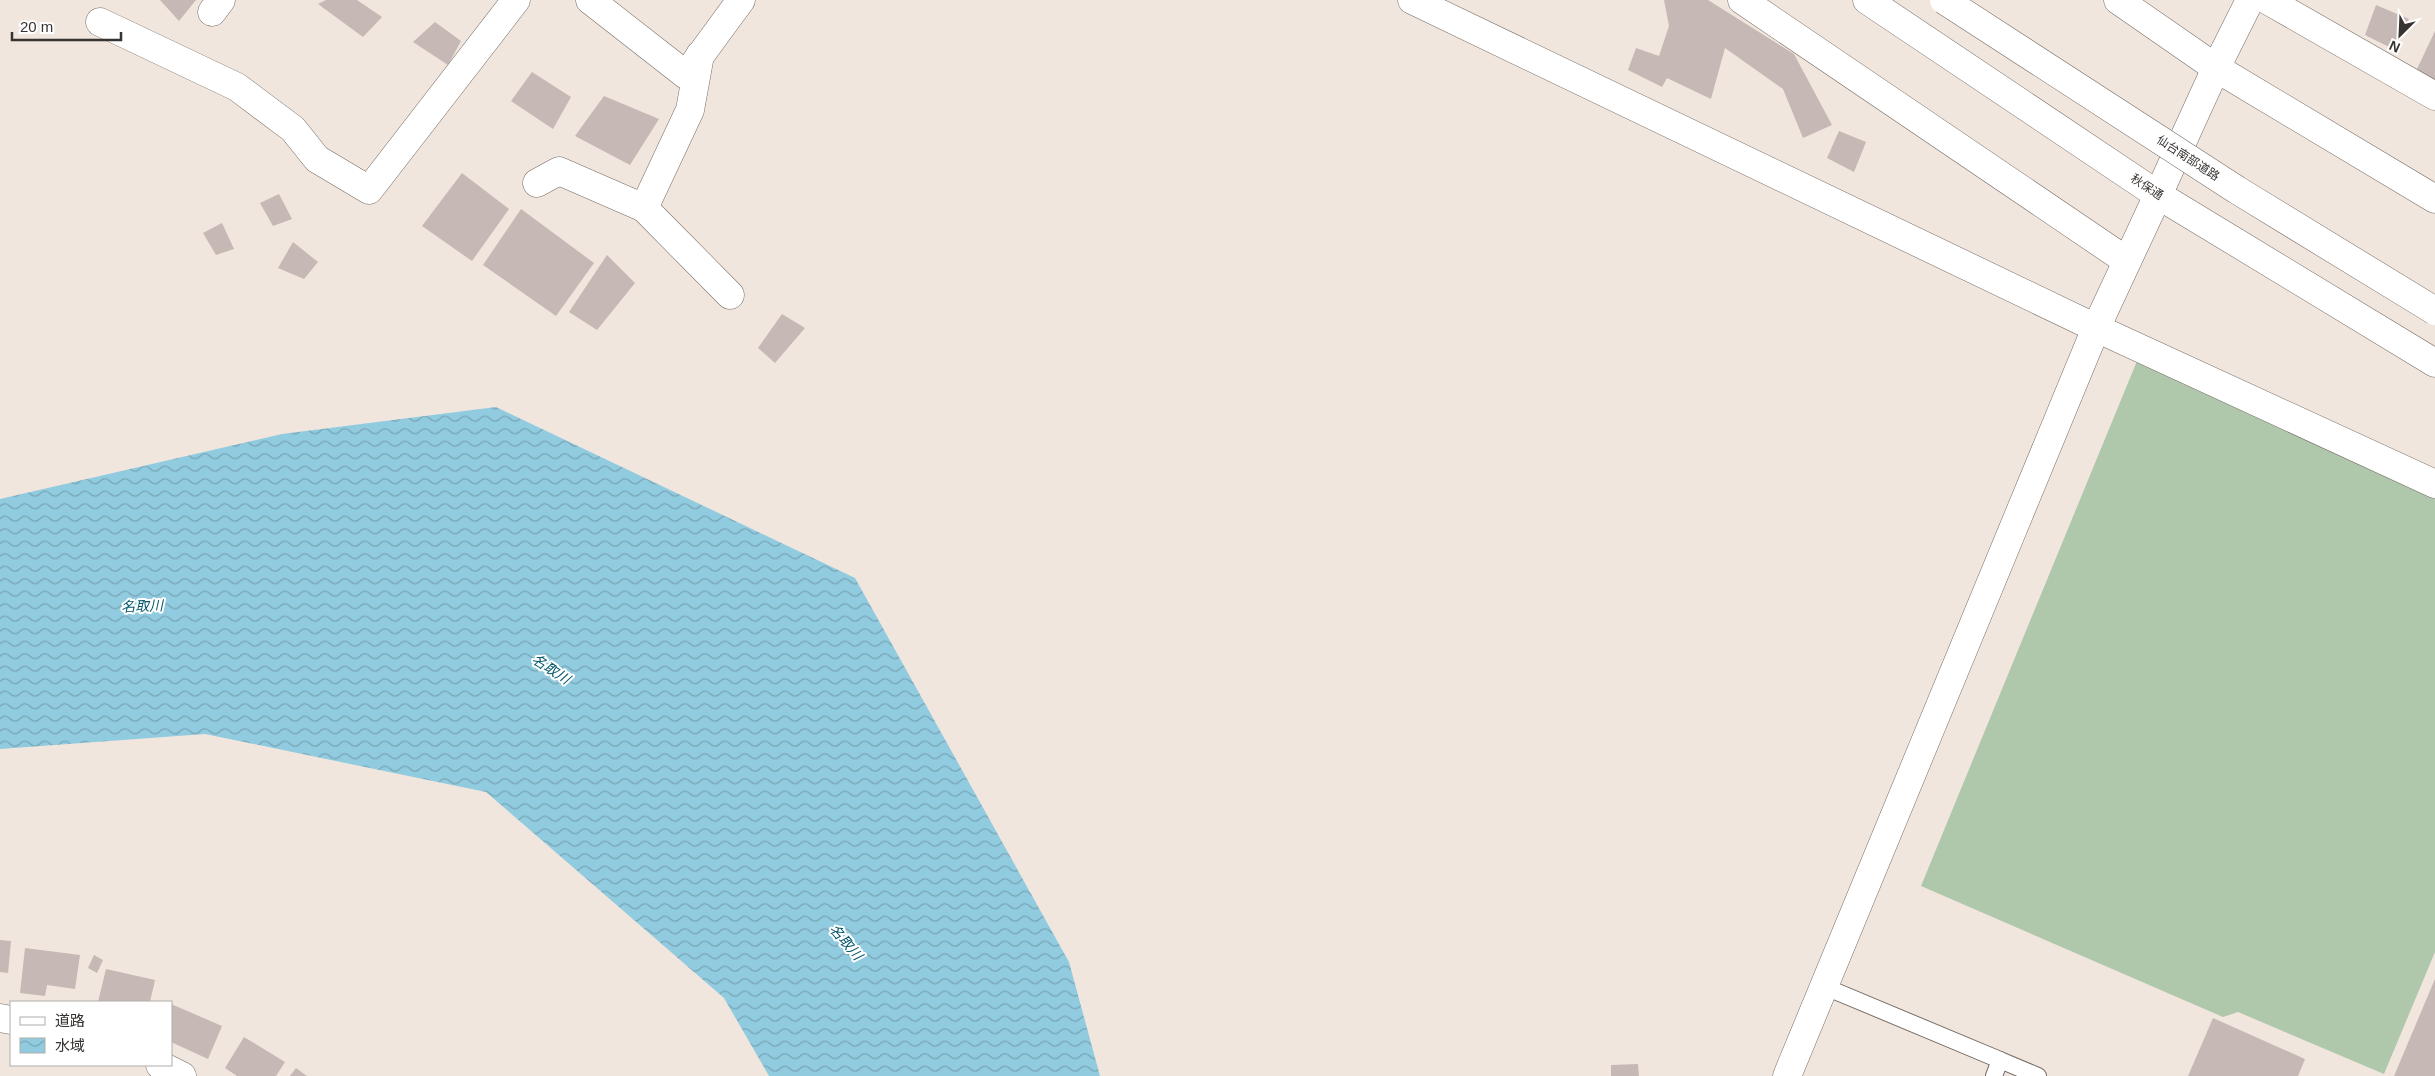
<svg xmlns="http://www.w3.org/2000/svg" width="2435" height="1076" viewBox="0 0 2435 1076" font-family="Helvetica,'Noto Sans JP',sans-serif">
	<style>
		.garden { fill: #afc7ab }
		.water { fill: url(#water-waves) }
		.building { fill: #c5b8b5 }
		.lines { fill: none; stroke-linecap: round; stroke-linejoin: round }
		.lane-casing { stroke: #756c65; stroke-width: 18 }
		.street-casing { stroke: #756c65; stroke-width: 29 }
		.highway-casing { stroke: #756c65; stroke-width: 29 }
		.lane { stroke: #fff; stroke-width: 16 }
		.street { stroke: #fff; stroke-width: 28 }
		.highway { stroke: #fff; stroke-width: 28 }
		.highway-bridge-casing { stroke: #756c65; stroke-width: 29; stroke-linecap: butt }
		.highway-bridge { stroke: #fff; stroke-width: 28 }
		.labels { text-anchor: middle; stroke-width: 4; stroke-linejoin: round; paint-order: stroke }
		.street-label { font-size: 12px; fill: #373330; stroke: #fff }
		.water-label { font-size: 14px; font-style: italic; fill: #05576c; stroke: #fff }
	</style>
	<defs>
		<pattern id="water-waves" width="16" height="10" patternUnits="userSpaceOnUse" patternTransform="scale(1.25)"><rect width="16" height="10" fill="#91cbdf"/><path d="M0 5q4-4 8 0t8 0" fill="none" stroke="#77a5b5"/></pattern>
	</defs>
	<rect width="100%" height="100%" fill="#f1e6de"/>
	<path class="garden" d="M 2137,361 L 2435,499 L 2435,952 L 2384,1074 L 2238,1012 L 2223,1017 L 1921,886 Z"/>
	<path class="water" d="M 496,407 L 855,578 L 1069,962 L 1100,1076 L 769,1076 L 724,998 L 486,792 L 205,734 L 0,749 L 0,499 L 282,434 Z"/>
	<g class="building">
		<path d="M 160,0 L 196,0 L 179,21 Z"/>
		<path d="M 326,0 L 357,0 L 382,17 L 363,37 L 318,4 Z"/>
		<path d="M 1664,0 L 1708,0 L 1794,54 L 1832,125 L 1803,138 L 1783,89 L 1725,48 L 1711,99 L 1667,78 L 1662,87 L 1628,70 L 1636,48 L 1659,56 L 1669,26 Z"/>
		<path d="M 2376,5 L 2409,19 L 2393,49 L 2365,35 Z"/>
		<path d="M 435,22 L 461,41 L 448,65 L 413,42 Z"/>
		<path d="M 2435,31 L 2435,81 L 2417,69 Z"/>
		<path d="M 532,72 L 571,97 L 553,129 L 511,101 Z"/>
		<path d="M 604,96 L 659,119 L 630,165 L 575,136 Z"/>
		<path d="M 1839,131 L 1866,142 L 1854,172 L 1827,158 Z"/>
		<path d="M 462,173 L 509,209 L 472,261 L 422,226 Z"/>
		<path d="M 279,194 L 292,219 L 273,226 L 260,203 Z"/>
		<path d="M 521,209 L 594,263 L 556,316 L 483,265 Z"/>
		<path d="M 222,223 L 234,249 L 216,255 L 203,233 Z"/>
		<path d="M 293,242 L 318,262 L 304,279 L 278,268 Z"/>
		<path d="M 607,255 L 635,283 L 597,330 L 569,312 Z"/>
		<path d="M 782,314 L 805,328 L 775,363 L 758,348 Z"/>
		<path d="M 0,940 L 11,941 L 8,973 L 0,972 Z"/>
		<path d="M 25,948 L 80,955 L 75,989 L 47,985 L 45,996 L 20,993 Z"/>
		<path d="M 94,955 L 103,960 L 97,973 L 88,968 Z"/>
		<path d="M 106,969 L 155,980 L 150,1002 L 98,1002 Z"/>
		<path d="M 2435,979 L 2435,1076 L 2394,1076 Z"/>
		<path d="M 171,1004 L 222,1026 L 208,1059 L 171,1042 Z"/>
		<path d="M 2213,1018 L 2305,1059 L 2298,1076 L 2188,1076 Z"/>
		<path d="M 244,1037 L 285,1062 L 276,1076 L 237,1076 L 225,1068 Z"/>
		<path d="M 1638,1064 L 1639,1076 L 1611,1076 L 1611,1065 Z"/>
		<path d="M 296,1068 L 307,1076 L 290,1076 Z"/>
	</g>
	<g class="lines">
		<g class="lane-casing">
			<g id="lane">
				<path d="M 1823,986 L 2000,1060 L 1994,1076"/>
				<path d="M 2000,1060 L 2038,1076"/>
			</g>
		</g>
		<g class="street-casing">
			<g id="street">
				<path d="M 590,0 L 686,75 L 741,0"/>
				<path d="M 1412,0 L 2096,328 L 2435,484"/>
				<path d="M 1742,0 L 2127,261"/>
				<path d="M 2267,0 L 2435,96"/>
				<path d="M 212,12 L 221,0"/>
				<path d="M 100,22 L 237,87 L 293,129 L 317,159 L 369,190 L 516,0"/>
				<path d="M 2216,68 L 2250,0"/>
				<path d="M 537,183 L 559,171 L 644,208 L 690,110 L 700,55"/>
				<path d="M 644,208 L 730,295"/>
				<path d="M 0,1018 L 11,1020"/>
				<path d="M 160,1065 L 182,1076"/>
				<path d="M 1787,1076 L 2096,328 L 2158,195"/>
			</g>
		</g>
		<g class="highway-casing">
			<g id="highway">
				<path d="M 1867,0 L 2158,195 L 2435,363"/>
				<path d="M 2118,0 L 2216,68 L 2435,199"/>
				<path d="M 2158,195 L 2216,68"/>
			</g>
		</g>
		<use href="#lane" class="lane"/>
		<use href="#street" class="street"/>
		<use href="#highway" class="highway"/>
		<g class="highway-bridge-casing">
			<path id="highway-bridge" d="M 1944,0 L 2237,190 L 2435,311"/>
		</g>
		<use href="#highway-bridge" class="highway-bridge"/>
	</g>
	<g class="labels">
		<g class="street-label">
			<text transform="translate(2188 158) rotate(33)" y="4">仙台南部道路</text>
			<text transform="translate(2147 187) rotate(33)" y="4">秋保通</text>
		</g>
		<g class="water-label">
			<text transform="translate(142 606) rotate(-2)" y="5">名取川</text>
			<text transform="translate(551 669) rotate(33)" y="5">名取川</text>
			<text transform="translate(846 942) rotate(49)" y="5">名取川</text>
		</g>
	</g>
	<rect x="10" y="1001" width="162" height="65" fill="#ffffff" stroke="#afadac"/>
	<rect x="20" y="1017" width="25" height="8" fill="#ffffff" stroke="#afadac"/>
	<text x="55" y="1026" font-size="15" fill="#373330">道路</text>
	<rect x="20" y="1038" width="25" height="15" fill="url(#water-waves)" stroke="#afadac"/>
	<text x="55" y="1051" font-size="15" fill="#373330">水域</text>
	<g transform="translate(2400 35) rotate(204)" stroke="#ffffff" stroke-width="4" paint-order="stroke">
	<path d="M0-4L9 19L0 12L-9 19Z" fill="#373330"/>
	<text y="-8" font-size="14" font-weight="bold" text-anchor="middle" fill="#373330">N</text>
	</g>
	<path d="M12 32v8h109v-8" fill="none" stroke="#373330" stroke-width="2.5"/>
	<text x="20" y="32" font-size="15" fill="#373330" stroke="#ffffff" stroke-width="4" paint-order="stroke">20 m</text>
</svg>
